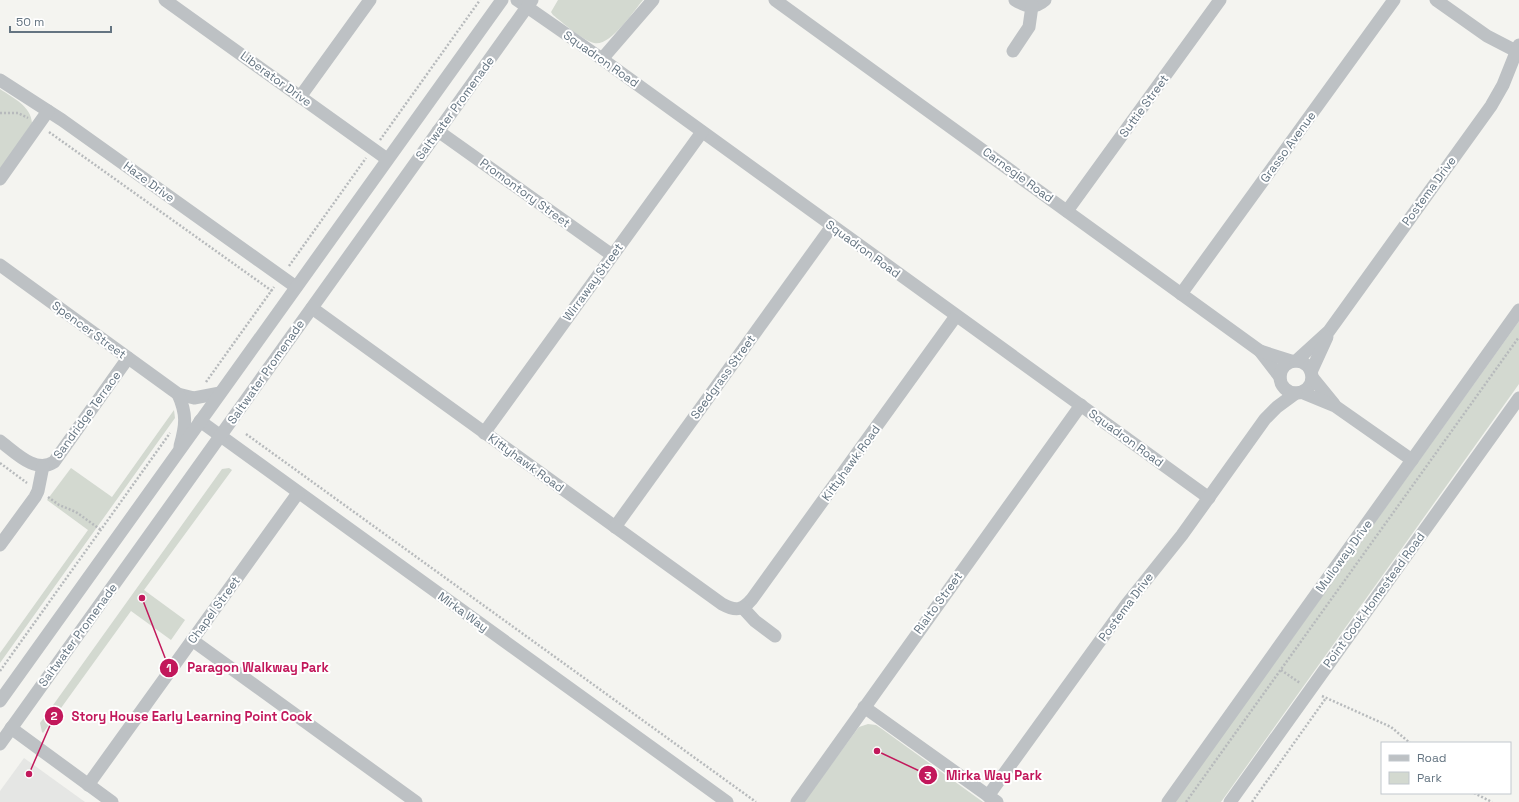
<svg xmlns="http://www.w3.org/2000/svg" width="1519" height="802" viewBox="0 0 1519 802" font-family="'Space Grotesk',sans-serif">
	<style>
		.built { fill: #e5e6e4 }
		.green { fill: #d3d9d0 }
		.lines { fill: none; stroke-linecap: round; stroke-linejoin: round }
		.path { stroke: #b7babc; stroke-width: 2.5; stroke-dasharray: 2 2; stroke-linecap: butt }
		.minor { stroke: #bdc1c4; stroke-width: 13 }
		.labels { text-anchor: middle; stroke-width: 4; stroke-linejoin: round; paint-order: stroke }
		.street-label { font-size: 12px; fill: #647481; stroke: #fff }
		.leader { fill: none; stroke: #c2185b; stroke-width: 1.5 }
		.callout-dot { fill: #c2185b; stroke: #fff; stroke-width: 1.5 }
		.mark-label { font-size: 12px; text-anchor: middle; font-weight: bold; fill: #fff }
		.callout-label { font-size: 13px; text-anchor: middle; font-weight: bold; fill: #c2185b; stroke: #fff; stroke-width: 4; stroke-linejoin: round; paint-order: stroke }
	</style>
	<rect width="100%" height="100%" fill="#f4f4f0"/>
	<path class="built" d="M 24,758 L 85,802 L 0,802 L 0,791 Z"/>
	<g class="green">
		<path d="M 558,0 L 643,0 C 633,12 610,47 594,43 C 582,40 563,23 553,15 L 551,12 Z"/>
		<path d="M 0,89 C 13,98 31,106 32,123 L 0,170 Z"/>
		<path d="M 1519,321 L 1519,384 L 1221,802 L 1175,802 Z"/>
		<path d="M 174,410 L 175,418 L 0,663 L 0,653 L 88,530 L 47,500 L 71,468 L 112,497 Z"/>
		<path d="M 229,468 L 232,470 L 144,590 L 185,620 L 171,640 L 131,611 L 43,733 L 42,732 L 40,723 L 51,708 L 222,469 Z"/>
		<path d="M 868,724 L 876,725 L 882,729 L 983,802 L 804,802 L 855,732 L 859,727 Z"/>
	</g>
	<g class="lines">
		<g class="path">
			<path d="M 0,113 L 18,113 L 28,118"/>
			<path d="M 49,132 L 272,291"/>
			<path d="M 380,140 L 480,0"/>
			<path d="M 289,266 L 366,158"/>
			<path d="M 206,382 L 274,287"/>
			<path d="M 246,434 L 756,802"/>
			<path d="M 0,463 L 27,483"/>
			<path d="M 48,497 L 59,505 L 76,512 L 101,530"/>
			<path d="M 1281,670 L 1300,683"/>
			<path d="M 0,671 L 170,433"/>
			<path d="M 1322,696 L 1391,727 L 1410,743"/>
			<path d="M 1474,793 L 1492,802"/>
			<path d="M 1186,802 L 1519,337"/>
			<path d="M 1252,802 L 1326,698"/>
		</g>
		<g class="minor">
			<path d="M 165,0 L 387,159"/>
			<path d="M 517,0 L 602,59 L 1209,498"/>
			<path d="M 775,0 L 1260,351 L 1280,377"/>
			<path d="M 1015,0 C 1026,7 1035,9 1045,0"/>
			<path d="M 1436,0 L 1487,36 L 1516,51"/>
			<path d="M 1013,51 L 1029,27 L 1032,6"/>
			<path d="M 602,59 L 653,0"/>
			<path d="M 0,80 L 62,120 L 296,287"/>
			<path d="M 300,97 L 370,0"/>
			<path d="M 438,131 L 612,255"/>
			<path d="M 0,179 L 48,111"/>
			<path d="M 1067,211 L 1220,0"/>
			<path d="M 0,265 L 178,394 L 194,398 L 220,393"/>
			<path d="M 1181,294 L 1394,0"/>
			<path d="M 312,308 L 722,604 C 735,611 742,611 752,599 L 956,316"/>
			<path d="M 1260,351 L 1291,361"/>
			<circle cx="1296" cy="377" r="16"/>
			<path d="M 1296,361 L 1329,331 L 1491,106 L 1503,85 L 1519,45"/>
			<path d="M 1311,372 L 1327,337"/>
			<path d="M 1312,377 L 1334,404"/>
			<path d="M 1301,392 L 1335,406 L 1412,460"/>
			<path d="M 178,394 C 187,414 186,425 180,446"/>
			<path d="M 200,421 L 727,802"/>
			<path d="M 484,433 L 702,132"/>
			<path d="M 0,441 C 15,452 35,474 54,462 L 128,358"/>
			<path d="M 615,527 L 832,226"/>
			<path d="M 0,545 L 35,497 L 38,491 L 43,466"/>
			<path d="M 743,608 L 755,621 L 775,636"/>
			<path d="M 192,640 L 416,802"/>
			<path d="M 0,701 L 502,0"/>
			<path d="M 864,707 L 997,802"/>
			<path d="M 11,728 L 112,802"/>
			<path d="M 0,744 L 532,0"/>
			<path d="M 88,785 L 298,493"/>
			<path d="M 988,796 L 1126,605 L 1182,535 L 1265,419 L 1277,407 L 1296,393"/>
			<path d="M 797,802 L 1081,405"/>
			<path d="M 1168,802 L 1519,310"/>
			<path d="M 1230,802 L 1519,398"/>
		</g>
	</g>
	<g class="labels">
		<g class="street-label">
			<text transform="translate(601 59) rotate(35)" y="4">Squadron Road</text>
			<text transform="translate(276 79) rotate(36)" y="4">Liberator Drive</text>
			<text transform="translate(1144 106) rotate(-54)" y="4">Suttie Street</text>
			<text transform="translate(455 108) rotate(-54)" y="4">Saltwater Promenade</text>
			<text transform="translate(1288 147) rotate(-54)" y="4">Grasso Avenue</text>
			<text transform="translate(1018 175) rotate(36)" y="4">Carnegie Road</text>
			<text transform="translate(149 182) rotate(36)" y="4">Haze Drive</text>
			<text transform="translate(1429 191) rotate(-54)" y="4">Postema Drive</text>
			<text transform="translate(525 193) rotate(36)" y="4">Promontory Street</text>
			<text transform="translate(863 249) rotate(36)" y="4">Squadron Road</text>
			<text transform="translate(593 282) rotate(-54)" y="4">Wirraway Street</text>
			<text transform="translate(89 330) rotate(36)" y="4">Spencer Street</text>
			<text transform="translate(266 372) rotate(-55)" y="4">Saltwater Promenade</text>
			<text transform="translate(723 377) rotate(-54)" y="4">Seedgrass Street</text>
			<text transform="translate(87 415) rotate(-54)" y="4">Sandridge Terrace</text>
			<text transform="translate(1126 438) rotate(36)" y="4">Squadron Road</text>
			<text transform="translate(526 463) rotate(36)" y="4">Kittyhawk Road</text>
			<text transform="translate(851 463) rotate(-54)" y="4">Kittyhawk Road</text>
			<text transform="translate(1344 556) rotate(-54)" y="4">Mulloway Drive</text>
			<text transform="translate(1374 600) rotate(-54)" y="4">Point Cook Homestead Road</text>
			<text transform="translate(938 603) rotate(-54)" y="4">Rialto Street</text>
			<text transform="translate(1126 607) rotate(-53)" y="4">Postema Drive</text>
			<text transform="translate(214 610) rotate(-54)" y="4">Chapel Street</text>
			<text transform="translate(463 612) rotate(36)" y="4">Mirka Way</text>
			<text transform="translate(78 635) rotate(-54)" y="4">Saltwater Promenade</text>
		</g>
	</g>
	<path class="leader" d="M142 598L169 668M29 774L54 716M877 751L928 775"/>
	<g class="callout-dot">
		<circle cx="142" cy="598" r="4"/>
		<circle cx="29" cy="774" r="4"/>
		<circle cx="877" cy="751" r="4"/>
		<circle cx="169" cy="668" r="10"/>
		<circle cx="54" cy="716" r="10"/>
		<circle cx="928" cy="775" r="10"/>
	</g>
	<g class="mark-label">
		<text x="169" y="672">1</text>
		<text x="54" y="720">2</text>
		<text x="928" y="780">3</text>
	</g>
	<g class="callout-label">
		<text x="258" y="672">Paragon Walkway Park</text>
		<text x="192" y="721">Story House Early Learning Point Cook</text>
		<text x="994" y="780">Mirka Way Park</text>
	</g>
	<rect x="1381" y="742" width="130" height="52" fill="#ffffff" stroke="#c1c7cd"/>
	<rect x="1389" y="755" width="20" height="6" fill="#bdc1c4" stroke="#c1c7cd"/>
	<text x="1417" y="762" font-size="12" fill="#647481">Road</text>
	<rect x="1389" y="772" width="20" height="12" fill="#d3d9d0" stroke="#c1c7cd"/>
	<text x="1417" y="782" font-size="12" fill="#647481">Park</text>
	<path d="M10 26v6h101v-6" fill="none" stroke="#647481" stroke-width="2"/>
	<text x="16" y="26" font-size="12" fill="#647481" stroke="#ffffff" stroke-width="3" paint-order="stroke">50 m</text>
</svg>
